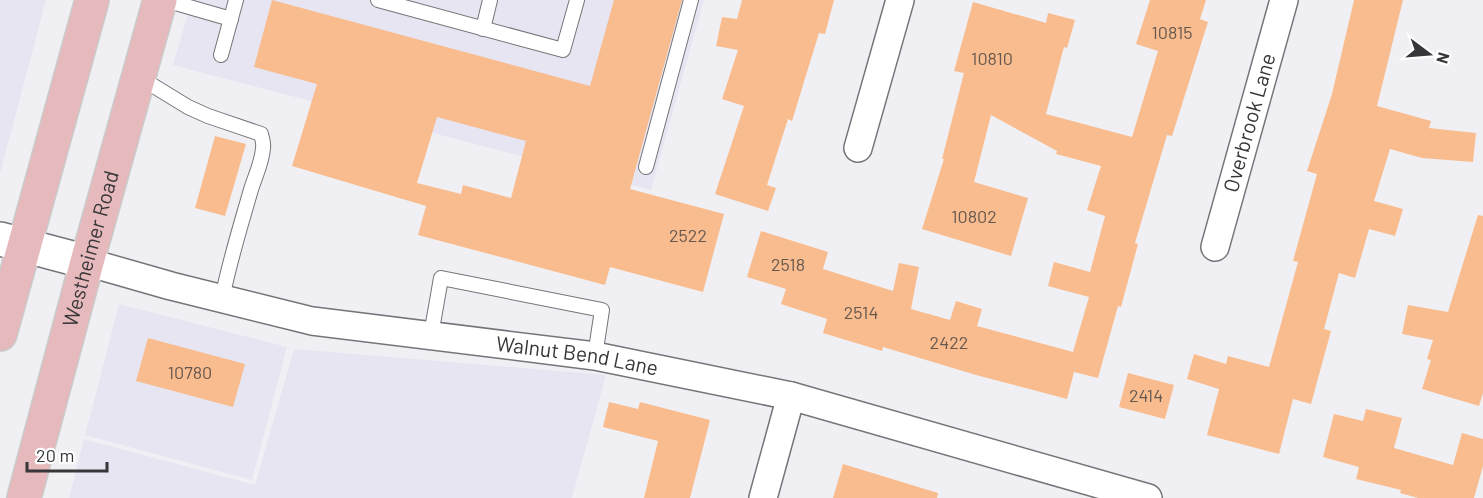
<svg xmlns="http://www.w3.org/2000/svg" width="1483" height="498" viewBox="0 0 1483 498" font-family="Barlow,sans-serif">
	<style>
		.built { fill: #e7e5f1 }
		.building { fill: #f8bc8f; fill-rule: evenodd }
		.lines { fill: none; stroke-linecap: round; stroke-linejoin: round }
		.lane-casing { stroke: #757579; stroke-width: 16 }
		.street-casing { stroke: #757579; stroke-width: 30 }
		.secondary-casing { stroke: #757579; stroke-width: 36 }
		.primary-casing { stroke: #cbcbcb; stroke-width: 36 }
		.lane { stroke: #fff; stroke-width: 14 }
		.street { stroke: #fff; stroke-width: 27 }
		.secondary { stroke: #fff; stroke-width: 33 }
		.primary { stroke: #e6b9bc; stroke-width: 33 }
		.labels { text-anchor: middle; stroke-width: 5; stroke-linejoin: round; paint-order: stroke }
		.number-label { font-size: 18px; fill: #67584e }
		.street-label { font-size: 21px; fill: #373638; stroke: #fefefe }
	</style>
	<rect width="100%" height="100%" fill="#f0f0f4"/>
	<g class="built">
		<path d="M 0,0 L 46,0 L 0,174 Z"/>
		<path d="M 192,0 L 704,0 L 651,190 L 173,65 Z"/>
		<path d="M 119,304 L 287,347 L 252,480 L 85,435 Z"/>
		<path d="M 294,349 L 606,375 L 572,498 L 69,498 L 84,439 L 255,485 Z"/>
	</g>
	<g class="building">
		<path d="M 272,0 L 590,86 L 614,0 L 682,0 L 630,189 L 724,214 L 703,292 L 610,267 L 605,285 L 418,235 L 426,206 L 292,166 L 317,84 L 254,67 ZM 437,117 L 526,141 L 511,198 L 463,185 L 461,194 L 417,183 Z"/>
		<path d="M 742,0 L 834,0 L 825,34 L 819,33 L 792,121 L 788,119 L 767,185 L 776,188 L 768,211 L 715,194 L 744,106 L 722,99 L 738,50 L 716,46 L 722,17 L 737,19 Z"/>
		<path d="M 1150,0 L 1206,0 L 1200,19 L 1208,22 L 1172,136 L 1167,135 L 1135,243 L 1138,244 L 1121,307 L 1118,306 L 1098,378 L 1074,372 L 1067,399 L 976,375 L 883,347 L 882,351 L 823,333 L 827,319 L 781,304 L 786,289 L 747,277 L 761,231 L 828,252 L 823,269 L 893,291 L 899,263 L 919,267 L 911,309 L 950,320 L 956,301 L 982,309 L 977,326 L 1073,352 L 1089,297 L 1048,286 L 1054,262 L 1090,272 L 1105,216 L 1087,210 L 1101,166 L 1056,154 L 1057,151 L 991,115 L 974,182 L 1028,198 L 1011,256 L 922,229 L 944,159 L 942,159 L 964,73 L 954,71 L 973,2 L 1046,23 L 1048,13 L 1075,20 L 1067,48 L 1064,47 L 1046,114 L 1132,137 L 1158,51 L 1136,44 Z"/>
		<path d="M 1354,0 L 1403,0 L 1377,106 L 1431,121 L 1429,128 L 1476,133 L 1473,162 L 1422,158 L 1390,149 L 1374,201 L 1403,209 L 1395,236 L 1369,229 L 1355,278 L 1339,273 L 1324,329 L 1331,331 L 1311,404 L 1293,399 L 1279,454 L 1207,435 L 1219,389 L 1187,379 L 1194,354 L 1226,364 L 1228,356 L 1269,367 L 1298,262 L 1293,261 L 1317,174 L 1307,171 L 1332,94 Z"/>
		<path d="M 215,136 L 246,144 L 225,216 L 195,208 Z"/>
		<path d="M 1478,215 L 1483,216 L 1483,393 L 1479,406 L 1422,389 L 1431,360 L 1427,359 L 1433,340 L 1402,334 L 1408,305 L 1448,312 Z"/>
		<path d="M 148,338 L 245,364 L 233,407 L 136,381 Z"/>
		<path d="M 1128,373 L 1174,385 L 1165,419 L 1119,407 Z"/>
		<path d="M 609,402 L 638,409 L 640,402 L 710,420 L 690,498 L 644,498 L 658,441 L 603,427 Z"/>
		<path d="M 1366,409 L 1402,418 L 1394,448 L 1453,465 L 1462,433 L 1483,439 L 1483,466 L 1474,498 L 1418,498 L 1400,493 L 1401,490 L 1356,479 L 1359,467 L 1323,457 L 1334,414 L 1363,421 Z"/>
		<path d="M 843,464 L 938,493 L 937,498 L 833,498 Z"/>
	</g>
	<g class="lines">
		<g class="lane-casing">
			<g id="lane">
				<path d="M 165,0 L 231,19"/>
				<path d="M 378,0 L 563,50 L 577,0"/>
				<path d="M 483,29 L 490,0"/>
				<path d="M 221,55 L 236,0"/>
				<path d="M 139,77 L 188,107 L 208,116 L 261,134 C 262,139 264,143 263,148 C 262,164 254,178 250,193 C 240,228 229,263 222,299"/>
				<path d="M 646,167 L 691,0"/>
				<path d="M 431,335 L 441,278 L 602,310 L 595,356"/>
			</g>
		</g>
		<g class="street-casing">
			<g id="street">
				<path d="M 858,148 L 900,0"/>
				<path id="s1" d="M 1215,247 L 1284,0"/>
				<path id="s2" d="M 87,262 L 171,286 L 312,321 L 595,356 L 791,396 L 1148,498"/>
				<path d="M 763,498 L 791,396"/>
			</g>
		</g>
		<g class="secondary-casing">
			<path id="secondary" d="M 0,239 L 87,262"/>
		</g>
		<g class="primary-casing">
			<g id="primary">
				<path d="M 0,334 L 92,0"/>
				<path id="s3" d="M 24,498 L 87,262 L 160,0"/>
			</g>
		</g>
		<use href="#lane" class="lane"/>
		<use href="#street" class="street"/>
		<use href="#secondary" class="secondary"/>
		<use href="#primary" class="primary"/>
	</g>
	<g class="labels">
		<g class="number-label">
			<text x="1172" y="39">10815</text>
			<text x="992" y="65">10810</text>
			<text x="974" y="223">10802</text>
			<text x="688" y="242">2522</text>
			<text x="788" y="271">2518</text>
			<text x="861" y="319">2514</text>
			<text x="949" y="349">2422</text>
			<text x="190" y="379">10780</text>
			<text x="1146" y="402">2414</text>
		</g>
		<g class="street-label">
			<text dy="7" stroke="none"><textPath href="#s1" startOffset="129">Overbrook Lane</textPath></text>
			<text dy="7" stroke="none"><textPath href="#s3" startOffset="258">Westheimer Road</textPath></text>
			<text dy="7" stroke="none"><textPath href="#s2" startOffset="500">Walnut Bend Lane</textPath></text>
		</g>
	</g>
	<g transform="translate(1429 54) rotate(106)" stroke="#fefefe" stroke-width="4.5" paint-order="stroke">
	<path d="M0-4.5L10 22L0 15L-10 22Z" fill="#373638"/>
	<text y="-9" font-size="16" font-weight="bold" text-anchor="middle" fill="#373638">N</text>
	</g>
	<path d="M27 462v9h80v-9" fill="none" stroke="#373638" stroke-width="3"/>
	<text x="36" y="462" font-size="18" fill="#373638" stroke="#fefefe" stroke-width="4.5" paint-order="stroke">20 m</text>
</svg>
